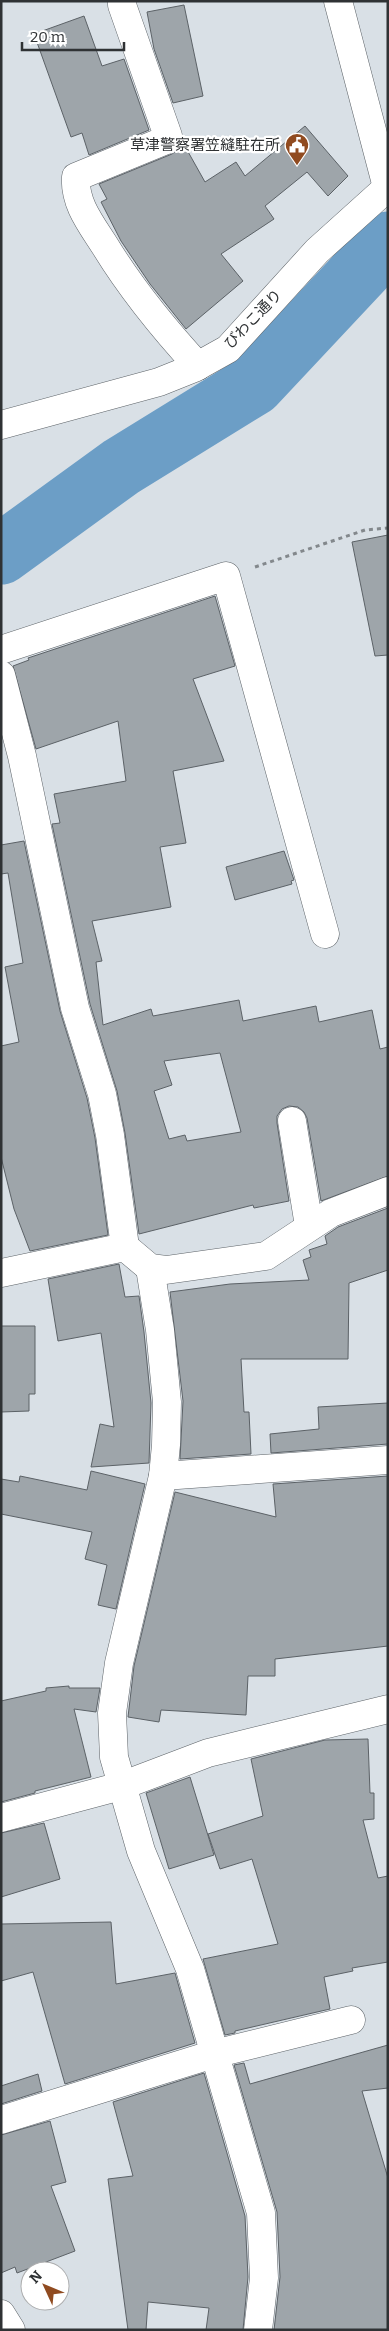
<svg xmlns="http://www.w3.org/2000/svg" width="389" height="2331" viewBox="0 0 389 2331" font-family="Bitter,'Noto Sans JP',serif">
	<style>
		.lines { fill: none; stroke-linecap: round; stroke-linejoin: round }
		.river { stroke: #6c9ec6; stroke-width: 61 }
		.building { fill: #9ea5aa; stroke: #5c6267; fill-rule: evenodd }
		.minor-casing { stroke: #5d6368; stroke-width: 29 }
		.path { stroke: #83888c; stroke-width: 3; stroke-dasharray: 4 4; stroke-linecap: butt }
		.minor { stroke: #fff; stroke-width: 28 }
		.labels { text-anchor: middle; stroke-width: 4.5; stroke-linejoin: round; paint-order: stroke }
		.poi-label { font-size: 15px; fill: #2f3234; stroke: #fff; text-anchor: end }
		.street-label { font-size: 15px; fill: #2f3234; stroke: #fff }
	</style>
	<rect width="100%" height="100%" fill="#d9e0e6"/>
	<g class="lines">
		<path class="river" d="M 1,554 L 121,467 L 254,385 L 388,242"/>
	</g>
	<g class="building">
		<path d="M 184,5 L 203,96 L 173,103 L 154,49 L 147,12 Z"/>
		<path d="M 84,16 L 102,66 L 124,59 L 149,130 L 89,155 L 82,133 L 71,137 L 34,34 Z"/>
		<path d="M 305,126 L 348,176 L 328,196 L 307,172 L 265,206 L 274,219 L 221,254 L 243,281 L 186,329 L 150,284 L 121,241 L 101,202 L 107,199 L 99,184 L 172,154 L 180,148 L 182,141 L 205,182 L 236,162 L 245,176 Z"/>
		<path d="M 388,535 L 388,655 L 375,656 L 352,542 Z"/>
		<path d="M 215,596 L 235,666 L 193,679 L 224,761 L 173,771 L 186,843 L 160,847 L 171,907 L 92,921 L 102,961 L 96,962 L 103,1025 L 151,1009 L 153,1016 L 239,1000 L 243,1021 L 316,1006 L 319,1022 L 372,1010 L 380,1049 L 388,1047 L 388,1176 L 321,1201 L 307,1118 L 304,1112 L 298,1107 L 289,1106 L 282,1109 L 277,1116 L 277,1123 L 289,1201 L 254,1208 L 253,1205 L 139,1234 L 125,1133 L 117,1091 L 90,1004 L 52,824 L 60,823 L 54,794 L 126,781 L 118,721 L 36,749 L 13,666 L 29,660 L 28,658 ZM 220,1053 L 241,1132 L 187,1141 L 185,1135 L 169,1139 L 154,1091 L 172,1085 L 164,1061 Z"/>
		<path d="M 24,841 L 60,1011 L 87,1098 L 95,1138 L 108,1235 L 30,1251 L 14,1209 L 1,1157 L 1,1046 L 19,1042 L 5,967 L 23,963 L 8,873 L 1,874 L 1,845 Z"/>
		<path d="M 284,851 L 294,880 L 291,881 L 292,884 L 235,900 L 226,867 Z"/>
		<path d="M 388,1208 L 388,1270 L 349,1283 L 348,1359 L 241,1359 L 244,1412 L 249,1412 L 251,1454 L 180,1459 L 183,1401 L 170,1292 L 230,1284 L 309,1280 L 303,1260 L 311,1257 L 309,1250 L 327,1244 L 325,1236 L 338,1227 Z"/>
		<path d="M 119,1264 L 125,1297 L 139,1296 L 144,1332 L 151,1403 L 149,1463 L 91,1467 L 100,1424 L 114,1427 L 101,1333 L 58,1341 L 48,1279 Z"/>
		<path d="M 1,1326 L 35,1326 L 35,1394 L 29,1394 L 29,1411 L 1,1412 Z"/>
		<path d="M 388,1403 L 388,1444 L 271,1453 L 270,1434 L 319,1429 L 318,1407 Z"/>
		<path d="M 91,1471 L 145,1484 L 116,1609 L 98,1605 L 107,1565 L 85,1559 L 92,1532 L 1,1514 L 1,1479 L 19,1482 L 20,1476 L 87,1490 Z"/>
		<path d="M 388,1476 L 388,1646 L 275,1659 L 275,1676 L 248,1676 L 246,1715 L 161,1710 L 159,1722 L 128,1717 L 134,1666 L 175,1492 L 276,1517 L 273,1484 Z"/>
		<path d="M 69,1686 L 69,1688 L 100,1688 L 96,1712 L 74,1709 L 91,1777 L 35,1791 L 35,1793 L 1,1802 L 1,1701 L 46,1691 L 46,1688 Z"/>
		<path d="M 368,1739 L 370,1793 L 374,1793 L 374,1819 L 363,1820 L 378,1878 L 388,1876 L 388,1962 L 352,1968 L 353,1971 L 324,1977 L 330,2009 L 235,2031 L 235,2033 L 225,2035 L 203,1959 L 278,1944 L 252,1859 L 220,1869 L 208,1834 L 263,1816 L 251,1759 L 325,1740 Z"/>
		<path d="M 190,1777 L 214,1855 L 169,1869 L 146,1793 Z"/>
		<path d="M 44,1823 L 60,1879 L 1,1897 L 1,1833 Z"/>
		<path d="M 111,1922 L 116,1984 L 175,1973 L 195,2043 L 65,2084 L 33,1972 L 1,1981 L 1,1924 Z"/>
		<path d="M 388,2045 L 388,2088 L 362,2091 L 388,2178 L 388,2330 L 274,2330 L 280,2277 L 277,2212 L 234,2065 L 244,2063 L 250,2084 Z"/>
		<path d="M 204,2073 L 245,2216 L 248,2277 L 243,2330 L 206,2330 L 209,2308 L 148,2302 L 146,2330 L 128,2330 L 108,2179 L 133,2176 L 113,2102 Z"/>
		<path d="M 38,2074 L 42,2091 L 1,2104 L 1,2086 Z"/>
		<path d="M 50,2121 L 66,2182 L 51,2186 L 75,2251 L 17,2273 L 15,2267 L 1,2273 L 1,2135 Z"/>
	</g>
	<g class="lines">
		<g class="minor-casing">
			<g id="minor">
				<path d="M 122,1 L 122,5 L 168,136 L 166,140 L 76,177 C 74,203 91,224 105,246 C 132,290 163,328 198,366"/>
				<path d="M 338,1 L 388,191"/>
				<path d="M 1,425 L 159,382 L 194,368 L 228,349 L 317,251 L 388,187"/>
				<path d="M 1,650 L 226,576 L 325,934"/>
				<path d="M 1,675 L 22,756 L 75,1008 L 102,1094 L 110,1135 L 125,1247"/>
				<path d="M 292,1121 L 309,1226"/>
				<path d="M 150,1268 L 160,1330 L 167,1402 L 166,1445 L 163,1476 L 119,1663 L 112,1713 L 114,1757 L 141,1851 L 190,1969 L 261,2213 L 264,2278 L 258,2330"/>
				<path d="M 1,1273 L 125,1247 L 150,1268 L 166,1270 L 266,1256 L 331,1213 L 388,1191"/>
				<path d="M 163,1476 L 388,1460"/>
				<path d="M 1,1818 L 121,1786 L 208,1753 L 388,1709"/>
				<path d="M 1,2120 L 214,2054 L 351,2020"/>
				<path d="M 1,2314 L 11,2330"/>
			</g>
		</g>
		<path class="path" d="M 255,567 L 365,530 L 388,528"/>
		<use href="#minor" class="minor"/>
	</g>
	<defs>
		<g id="civic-pin" transform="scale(1.25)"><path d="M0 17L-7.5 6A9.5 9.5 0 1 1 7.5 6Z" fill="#904b20" stroke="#fff"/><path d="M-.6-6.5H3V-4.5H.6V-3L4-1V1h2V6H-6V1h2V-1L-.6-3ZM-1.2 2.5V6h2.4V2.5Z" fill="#fff"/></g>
	</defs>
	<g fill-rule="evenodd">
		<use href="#civic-pin" x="297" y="145"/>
	</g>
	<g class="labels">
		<g class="poi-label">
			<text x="280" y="150">草津警察署笠縫駐在所</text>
		</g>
		<g class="street-label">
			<text transform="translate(253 319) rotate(-46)" y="5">びわこ通り</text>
		</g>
	</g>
	<rect width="389" height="2331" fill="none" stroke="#2f3234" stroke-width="5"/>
	<g transform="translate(45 2286) rotate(314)"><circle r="24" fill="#ffffff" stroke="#acadae"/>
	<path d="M0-4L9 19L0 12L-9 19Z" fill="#904b20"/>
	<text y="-8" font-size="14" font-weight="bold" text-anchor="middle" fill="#2f3234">N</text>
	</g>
	<path d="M22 42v8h102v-8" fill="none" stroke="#2f3234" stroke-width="2.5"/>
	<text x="30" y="42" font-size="15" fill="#2f3234" stroke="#ffffff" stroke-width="4" paint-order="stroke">20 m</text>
</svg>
